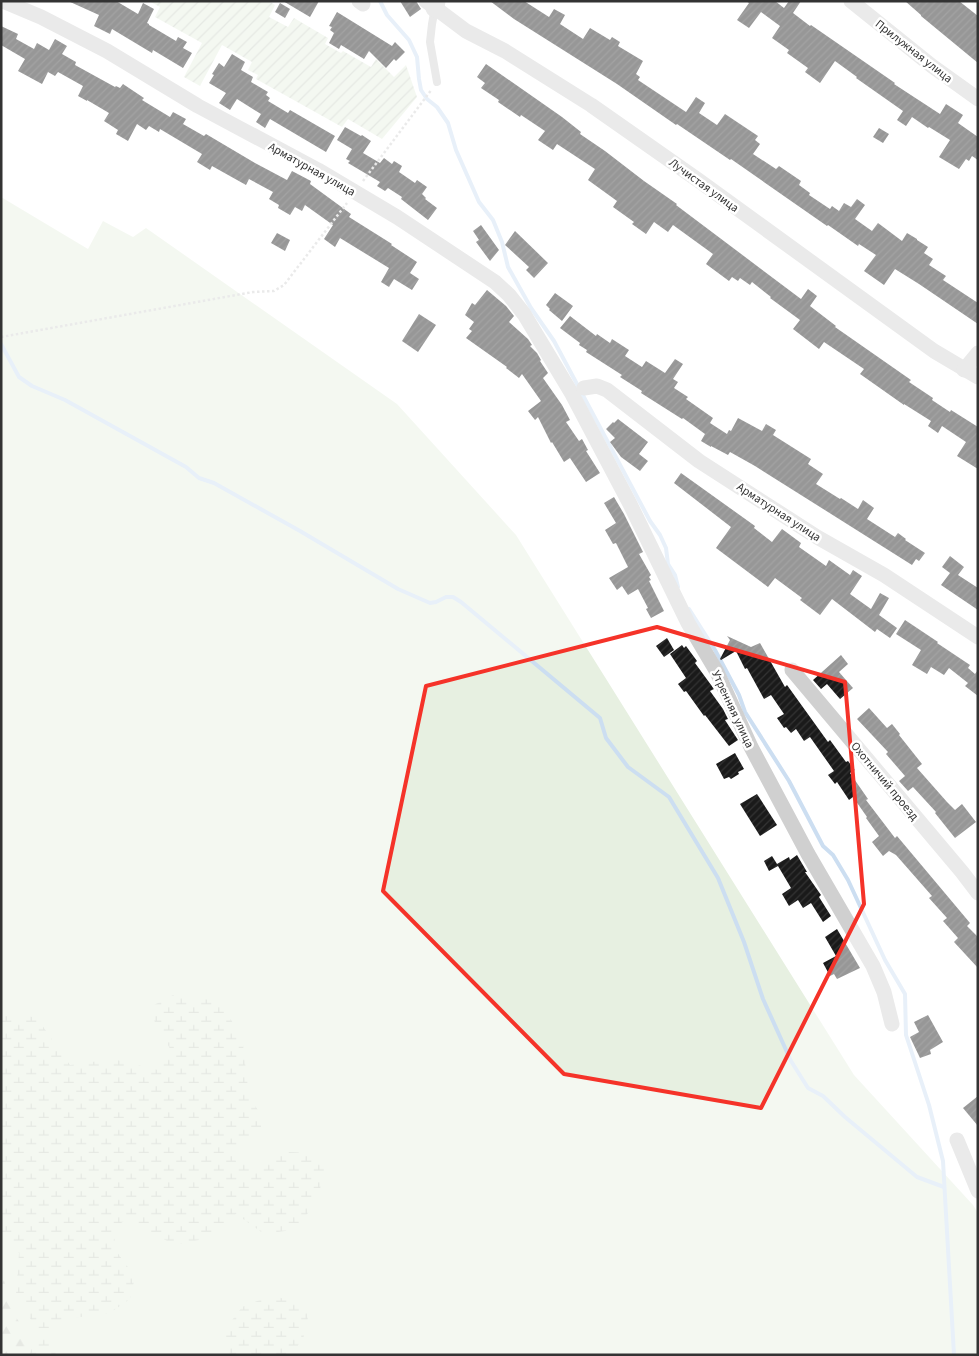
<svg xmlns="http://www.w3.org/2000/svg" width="979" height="1356" viewBox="0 0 979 1356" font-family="'Source Sans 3',sans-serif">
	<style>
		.grass { fill: #e7f0e1 }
		.forest { fill: url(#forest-firs) }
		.wetland { fill: url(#wetland-marsh) }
		.garden { fill: url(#garden-furrows) }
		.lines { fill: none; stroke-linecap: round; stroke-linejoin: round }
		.stream { stroke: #ccdef1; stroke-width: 4 }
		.building { fill: url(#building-hatch) }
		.path { stroke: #d0d0d0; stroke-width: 2.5; stroke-dasharray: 2.5 2.5; stroke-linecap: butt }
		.service { stroke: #d0d0d0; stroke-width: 8 }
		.minor { stroke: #d0d0d0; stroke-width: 15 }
		.tertiary { stroke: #d0d0d0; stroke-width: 19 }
		.marked { fill: none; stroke: #f53329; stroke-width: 4; stroke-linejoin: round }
		.labels { text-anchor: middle; stroke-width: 5; stroke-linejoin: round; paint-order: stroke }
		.street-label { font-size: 12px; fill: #333; stroke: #fff }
	</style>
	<defs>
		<pattern id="forest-firs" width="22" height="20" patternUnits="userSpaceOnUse" patternTransform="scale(1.25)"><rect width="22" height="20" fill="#e7f0e1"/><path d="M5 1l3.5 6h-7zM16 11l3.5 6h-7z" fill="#c7cec2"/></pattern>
		<pattern id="wetland-marsh" width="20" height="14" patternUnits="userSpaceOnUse" patternTransform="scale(1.25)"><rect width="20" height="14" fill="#e7f0e1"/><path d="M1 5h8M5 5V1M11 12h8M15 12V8" fill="none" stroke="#c7cec2"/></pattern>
		<pattern id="garden-furrows" width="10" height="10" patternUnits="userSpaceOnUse" patternTransform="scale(1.25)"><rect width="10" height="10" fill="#e7f0e1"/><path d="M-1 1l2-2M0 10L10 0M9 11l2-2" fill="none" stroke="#c7cec2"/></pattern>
		<pattern id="building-hatch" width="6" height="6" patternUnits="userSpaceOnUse" patternTransform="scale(1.25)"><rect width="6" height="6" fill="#1a1a1a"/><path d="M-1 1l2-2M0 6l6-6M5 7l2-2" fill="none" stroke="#333"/></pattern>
	</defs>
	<rect width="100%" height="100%" fill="#fff"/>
	<path class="grass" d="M 1,197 L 88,249 L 103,221 L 133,237 L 146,228 L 397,404 L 516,535 L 854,1075 L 973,1205 L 978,1213 L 978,1355 L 1,1355 Z"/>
	<path class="forest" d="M 1,1270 C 5,1282 7,1295 12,1308 C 18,1327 33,1329 25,1355 L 1,1355 Z"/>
	<g class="wetland">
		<path d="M 173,995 L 218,1001 L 242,1036 L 249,1097 L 262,1116 L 261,1128 L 234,1151 L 236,1162 L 257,1167 L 286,1152 L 315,1153 L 328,1171 L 309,1212 L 292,1230 L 264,1234 L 236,1214 L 209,1238 L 175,1245 L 126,1220 L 116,1226 L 114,1248 L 135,1277 L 130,1299 L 110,1313 L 52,1321 L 49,1333 L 56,1355 L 29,1355 L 39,1333 L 16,1295 L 19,1253 L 1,1232 L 1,1015 L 5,1011 L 37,1018 L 70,1065 L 113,1059 L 158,1070 L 173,1054 L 151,1015 L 154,1005 Z"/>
		<path d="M 272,1295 L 302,1305 L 309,1313 L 304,1336 L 292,1355 L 232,1355 L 229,1353 L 223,1332 L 242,1307 Z"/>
	</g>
	<path class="garden" d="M 149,1 L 269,1 L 275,5 L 269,17 L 288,27 L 294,18 L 328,38 L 325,44 L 341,53 L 343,51 L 371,67 L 376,59 L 394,77 L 406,65 L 417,97 L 382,139 L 348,119 L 342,127 L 256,79 L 258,75 L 248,70 L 252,62 L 222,45 L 200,86 L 184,77 L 202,43 L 155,17 L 160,7 Z"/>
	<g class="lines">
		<g class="stream">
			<path d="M 380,1 L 387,15 L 409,40 L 417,57 L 419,79 L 421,90 L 427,99 L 437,107 L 448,123 L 456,150 L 479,202 L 493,220 L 502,242 L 508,267 L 531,308 L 554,341 L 650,521 L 660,535 L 666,548 L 668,564 L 675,575 L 678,587"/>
			<path d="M 1,344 L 19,377 L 32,386 L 65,400 L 186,467 L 199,478 L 214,483 L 300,531 L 398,589 L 430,603 L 436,602 L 446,597 L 453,597 L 461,602 L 600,718 L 606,738 L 628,767 L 669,797 L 718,878 L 744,942 L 763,999 L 791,1061 L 808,1088 L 823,1096 L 845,1117 L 917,1177 L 944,1187"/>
			<path d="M 689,609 L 715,650 L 739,695 L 745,712 L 789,781 L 823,846 L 833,855 L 848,880 L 885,960 L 905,994 L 906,1035 L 929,1105 L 943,1161 L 954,1355"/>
		</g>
	</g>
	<g class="building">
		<path d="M 68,1 L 116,1 L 138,14 L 143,3 L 154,9 L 147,23 L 149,24 L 149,25 L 176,41 L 178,37 L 187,42 L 183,48 L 192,53 L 183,68 L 153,50 L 152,53 L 112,29 L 110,34 L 94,26 L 99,15 Z"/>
		<path d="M 283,1 L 319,1 L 310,17 Z"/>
		<path d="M 400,1 L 416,1 L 421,9 L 410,17 Z"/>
		<path d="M 490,1 L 524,1 L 549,17 L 554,9 L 565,15 L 560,24 L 583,39 L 590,28 L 610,40 L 612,37 L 620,42 L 618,46 L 643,61 L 636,74 L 640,77 L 638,80 L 686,112 L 696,97 L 705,103 L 699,113 L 717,125 L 725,114 L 758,136 L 755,140 L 760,144 L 753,154 L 776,169 L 779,166 L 801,181 L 799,185 L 810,193 L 809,195 L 830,209 L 832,206 L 839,211 L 844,203 L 851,207 L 857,199 L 865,205 L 855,219 L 872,231 L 878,223 L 902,241 L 907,233 L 917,239 L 917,240 L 928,247 L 924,253 L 933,259 L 929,265 L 946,276 L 943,280 L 978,303 L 978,324 L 919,284 L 895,269 L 884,285 L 864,271 L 876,255 L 859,244 L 858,246 L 828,225 L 827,226 L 731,159 L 730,160 L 677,124 L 676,125 L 617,84 L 514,19 Z"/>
		<path d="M 746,1 L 775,1 L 784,8 L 789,1 L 801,1 L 793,13 L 810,26 L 811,25 L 895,83 L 894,84 L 940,114 L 946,104 L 963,115 L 958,123 L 978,137 L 978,160 L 972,156 L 969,161 L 966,159 L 959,169 L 939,157 L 950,140 L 929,127 L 928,128 L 912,117 L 906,126 L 897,120 L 903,111 L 856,78 L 857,77 L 835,61 L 820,83 L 805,72 L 808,68 L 787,53 L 789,50 L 772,38 L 780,26 L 761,12 L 749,28 L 737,20 L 749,3 Z"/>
		<path d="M 905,1 L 959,1 L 978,16 L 978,63 L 921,16 L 921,15 Z"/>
		<path d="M 280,3 L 290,9 L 285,18 L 275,12 Z"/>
		<path d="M 337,12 L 392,46 L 395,42 L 405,52 L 396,61 L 394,59 L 386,68 L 369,51 L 364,59 L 341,45 L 339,49 L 329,43 L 334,33 L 330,30 L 332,27 L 329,26 Z"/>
		<path d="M 1,26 L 18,34 L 16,39 L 34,49 L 37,43 L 49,50 L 55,39 L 67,46 L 62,54 L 76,62 L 75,65 L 115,87 L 116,86 L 120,88 L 123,84 L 144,98 L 142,100 L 170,117 L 173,112 L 186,119 L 183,124 L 204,136 L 206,134 L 255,163 L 287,180 L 292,171 L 311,181 L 310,184 L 351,214 L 349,217 L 392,244 L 391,245 L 417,262 L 410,273 L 419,279 L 412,290 L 394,279 L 389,287 L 381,282 L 389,268 L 340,238 L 335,247 L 324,239 L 333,225 L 305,205 L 302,211 L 295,207 L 290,215 L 278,208 L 279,205 L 269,199 L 273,192 L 249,179 L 246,185 L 212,166 L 210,170 L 197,162 L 202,154 L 160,129 L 159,132 L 149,126 L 146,130 L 137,124 L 128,141 L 116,134 L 118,130 L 104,121 L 109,113 L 87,100 L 87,101 L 78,96 L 83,86 L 58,72 L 55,76 L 48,72 L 42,84 L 18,71 L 25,59 L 1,45 Z"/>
		<path d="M 232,54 L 245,62 L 241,70 L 253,77 L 251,82 L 268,92 L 266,95 L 270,98 L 268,101 L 288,113 L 290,110 L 335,136 L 326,152 L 270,119 L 265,128 L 256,122 L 261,114 L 237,99 L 230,110 L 219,103 L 226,93 L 209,83 L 214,75 L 212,74 L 219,63 L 224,67 Z"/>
		<path d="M 486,64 L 562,117 L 581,132 L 580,134 L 605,151 L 644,181 L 677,204 L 676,205 L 801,299 L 808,289 L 817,296 L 810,306 L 836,326 L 835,327 L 911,380 L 909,382 L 933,398 L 932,400 L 950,412 L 951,410 L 978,427 L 978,469 L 957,456 L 966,442 L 942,426 L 938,433 L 928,426 L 931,421 L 904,404 L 904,405 L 860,374 L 864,369 L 824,342 L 819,349 L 793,329 L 800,320 L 770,298 L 771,297 L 752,282 L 750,285 L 740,278 L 738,281 L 732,277 L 729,281 L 706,264 L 713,254 L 673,225 L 668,232 L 654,222 L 646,234 L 632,224 L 634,222 L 613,207 L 617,201 L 588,180 L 595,169 L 557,144 L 553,150 L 538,140 L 545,131 L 521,115 L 520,117 L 498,102 L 499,100 L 481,88 L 485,83 L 477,77 Z"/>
		<path d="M 345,127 L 361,136 L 362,135 L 371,141 L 363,153 L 380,163 L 384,158 L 392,164 L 394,161 L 402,166 L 399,172 L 415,183 L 417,180 L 427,187 L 422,194 L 426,198 L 425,199 L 437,208 L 428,220 L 401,199 L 402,197 L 388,188 L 385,191 L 377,186 L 380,182 L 348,163 L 350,161 L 346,159 L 352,149 L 337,140 Z"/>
		<path d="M 879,128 L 889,134 L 883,143 L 873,137 Z"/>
		<path d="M 481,225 L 499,250 L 490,261 L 476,242 L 479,240 L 473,231 Z"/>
		<path d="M 515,231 L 548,263 L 534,278 L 526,270 L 529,267 L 505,245 Z"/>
		<path d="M 277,233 L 290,240 L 285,251 L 271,243 Z"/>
		<path d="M 487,290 L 506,306 L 514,316 L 509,322 L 528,339 L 532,345 L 530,346 L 537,353 L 541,360 L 540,361 L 548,373 L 543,378 L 562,405 L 570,420 L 566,422 L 579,441 L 582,439 L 588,450 L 586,451 L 600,473 L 586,482 L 570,458 L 564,462 L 552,442 L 551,443 L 538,417 L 535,420 L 528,411 L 541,401 L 522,374 L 519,378 L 506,368 L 507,367 L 466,338 L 472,331 L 469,329 L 474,322 L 465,315 L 472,303 L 475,305 Z"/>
		<path d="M 555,293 L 573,306 L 562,321 L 549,310 L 550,309 L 546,305 Z"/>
		<path d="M 419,314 L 436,325 L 418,352 L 402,341 Z"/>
		<path d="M 570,316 L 596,336 L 597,334 L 610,343 L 612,339 L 629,350 L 625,356 L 642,367 L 646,361 L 665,373 L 675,359 L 683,364 L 673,379 L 678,382 L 674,388 L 688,397 L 686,399 L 713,418 L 710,423 L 727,434 L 729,430 L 731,431 L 738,418 L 762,431 L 766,424 L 776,430 L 773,435 L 811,459 L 808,464 L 823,474 L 816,484 L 840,499 L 841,498 L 858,509 L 863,500 L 874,508 L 867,519 L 895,537 L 898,533 L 906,539 L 905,540 L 925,553 L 919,561 L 916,559 L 912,565 L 755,466 L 730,452 L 728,455 L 711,446 L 711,447 L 701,441 L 705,434 L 683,418 L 682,419 L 641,393 L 642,391 L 620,377 L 622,375 L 586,352 L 587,350 L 579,345 L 580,343 L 560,328 Z"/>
		<path d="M 618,419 L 648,442 L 639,454 L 648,461 L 640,471 L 621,457 L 610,442 L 615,438 L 606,429 L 613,422 L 614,423 Z"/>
		<path d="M 681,473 L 755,526 L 754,528 L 772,542 L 782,529 L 801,543 L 799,547 L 826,566 L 829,560 L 850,575 L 853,570 L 862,576 L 850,594 L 871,609 L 880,593 L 889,598 L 879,615 L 897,628 L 890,638 L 877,629 L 875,632 L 832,599 L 820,615 L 800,600 L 802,598 L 775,578 L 768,587 L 716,548 L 731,527 L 674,483 Z"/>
		<path d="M 614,497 L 624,514 L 643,552 L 639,554 L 651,575 L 649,577 L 651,580 L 649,581 L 664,611 L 651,618 L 646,609 L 648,608 L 638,589 L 628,595 L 622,586 L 617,590 L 609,578 L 628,567 L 616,543 L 613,544 L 605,530 L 616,523 L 604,503 Z"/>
		<path d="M 950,556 L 964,567 L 958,575 L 978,588 L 978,610 L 941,585 L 950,573 L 942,567 Z"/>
		<path d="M 905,620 L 938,642 L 937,643 L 970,665 L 968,668 L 975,674 L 978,670 L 978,696 L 965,686 L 968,683 L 949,668 L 944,675 L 931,667 L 927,674 L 912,665 L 921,650 L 896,634 Z"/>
		<path d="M 727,636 L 751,647 L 760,643 L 785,687 L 787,685 L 828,742 L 830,740 L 846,762 L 848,761 L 855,770 L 850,773 L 868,799 L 866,800 L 895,838 L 897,836 L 970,923 L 967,926 L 978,937 L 978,968 L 954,942 L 958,938 L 943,921 L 947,918 L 929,898 L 932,896 L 896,855 L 889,851 L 883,856 L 872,842 L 879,836 L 866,818 L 867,817 L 853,797 L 849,800 L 837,782 L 835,784 L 828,775 L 834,771 L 810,737 L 804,741 L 796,729 L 791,733 L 786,727 L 784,728 L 777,718 L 784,714 L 771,695 L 764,699 L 747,668 L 745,669 L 736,651 L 721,660 L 720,659 L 730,640 Z"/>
		<path d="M 667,638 L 674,650 L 664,657 L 656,646 Z"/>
		<path d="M 682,645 L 684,648 L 686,646 L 697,661 L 695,663 L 714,689 L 710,691 L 723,709 L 728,719 L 725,720 L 738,740 L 729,746 L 705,715 L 704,716 L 686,691 L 684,692 L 678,684 L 686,678 L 670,654 Z"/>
		<path d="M 841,655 L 848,664 L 839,672 L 853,688 L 840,699 L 827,684 L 821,689 L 813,680 Z"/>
		<path d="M 869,708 L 887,728 L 892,724 L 900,734 L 899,735 L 922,764 L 917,768 L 947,802 L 955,810 L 962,804 L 976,822 L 955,838 L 935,813 L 936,812 L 913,787 L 908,791 L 899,781 L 905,776 L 886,754 L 888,752 L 857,719 Z"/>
		<path d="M 735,753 L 744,769 L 738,772 L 739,774 L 731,779 L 729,777 L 724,779 L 716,764 Z"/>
		<path d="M 757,794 L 777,825 L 760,836 L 740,804 Z"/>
		<path d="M 797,855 L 807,872 L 805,872 L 821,895 L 819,897 L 831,916 L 823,922 L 811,903 L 803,908 L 798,900 L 789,906 L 782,894 L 791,888 L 778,866 L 769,871 L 764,861 L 772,856 L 777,864 L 789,857 L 790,860 Z"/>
		<path d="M 837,929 L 860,968 L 837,979 L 834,974 L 830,976 L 823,963 L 836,956 L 825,937 Z"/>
		<path d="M 928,1015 L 943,1042 L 930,1050 L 931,1054 L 920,1058 L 910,1037 L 919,1032 L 914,1022 Z"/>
		<path d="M 978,1096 L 978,1126 L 963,1108 Z"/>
	</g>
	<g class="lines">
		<g class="path">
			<path d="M 363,181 L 432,89"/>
			<path d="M 1,337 L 253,292 L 274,291 L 284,285 L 347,203"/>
		</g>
		<path class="service" d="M 435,8 L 432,24 L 430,42 L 437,82"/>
		<g class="minor">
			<path d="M 3,1 L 41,17 L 107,51 L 198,106 L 318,170 L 397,217 L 495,282 L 509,295 L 524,314 L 572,394 L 630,504 L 688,623 L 717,672 L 751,747 L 808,854 L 873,966 L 884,992 L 892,1024"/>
			<path d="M 359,1 L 363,4"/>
			<path d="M 426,1 L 466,31 L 505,51 L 591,105 L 698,180 L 934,351 L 978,377"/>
			<path d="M 851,1 L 932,66 L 978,99"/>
			<path d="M 964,370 L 978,353"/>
			<path d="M 584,388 L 597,386 L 607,390 L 699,461 L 817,537 L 884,575 L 978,637"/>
			<path d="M 792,670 L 962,872 L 978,893"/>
			<path d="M 957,1140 L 978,1191"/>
		</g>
		<path class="tertiary" d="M 435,8 L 436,1"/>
	</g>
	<path d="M0 0H979V1356H0ZM 657,627 L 845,682 L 864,904 L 761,1108 L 564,1074 L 383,891 L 426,686 Z" fill="#fff" fill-opacity=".55" fill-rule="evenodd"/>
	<path class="marked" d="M 657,627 L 845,682 L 864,904 L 761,1108 L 564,1074 L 383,891 L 426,686 Z"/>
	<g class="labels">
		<g class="street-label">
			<text transform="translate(914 51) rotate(38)" y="4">Прилужная улица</text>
			<text transform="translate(312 169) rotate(29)" y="4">Арматурная улица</text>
			<text transform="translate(704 185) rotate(36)" y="4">Лучистая улица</text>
			<text transform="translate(779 512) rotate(33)" y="4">Арматурная улица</text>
			<text transform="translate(733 709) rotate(65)" y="4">Утренняя улица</text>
			<text transform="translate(885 781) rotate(50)" y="4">Охотничий проезд</text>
		</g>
	</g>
	<rect width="979" height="1356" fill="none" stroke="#333333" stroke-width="5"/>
</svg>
